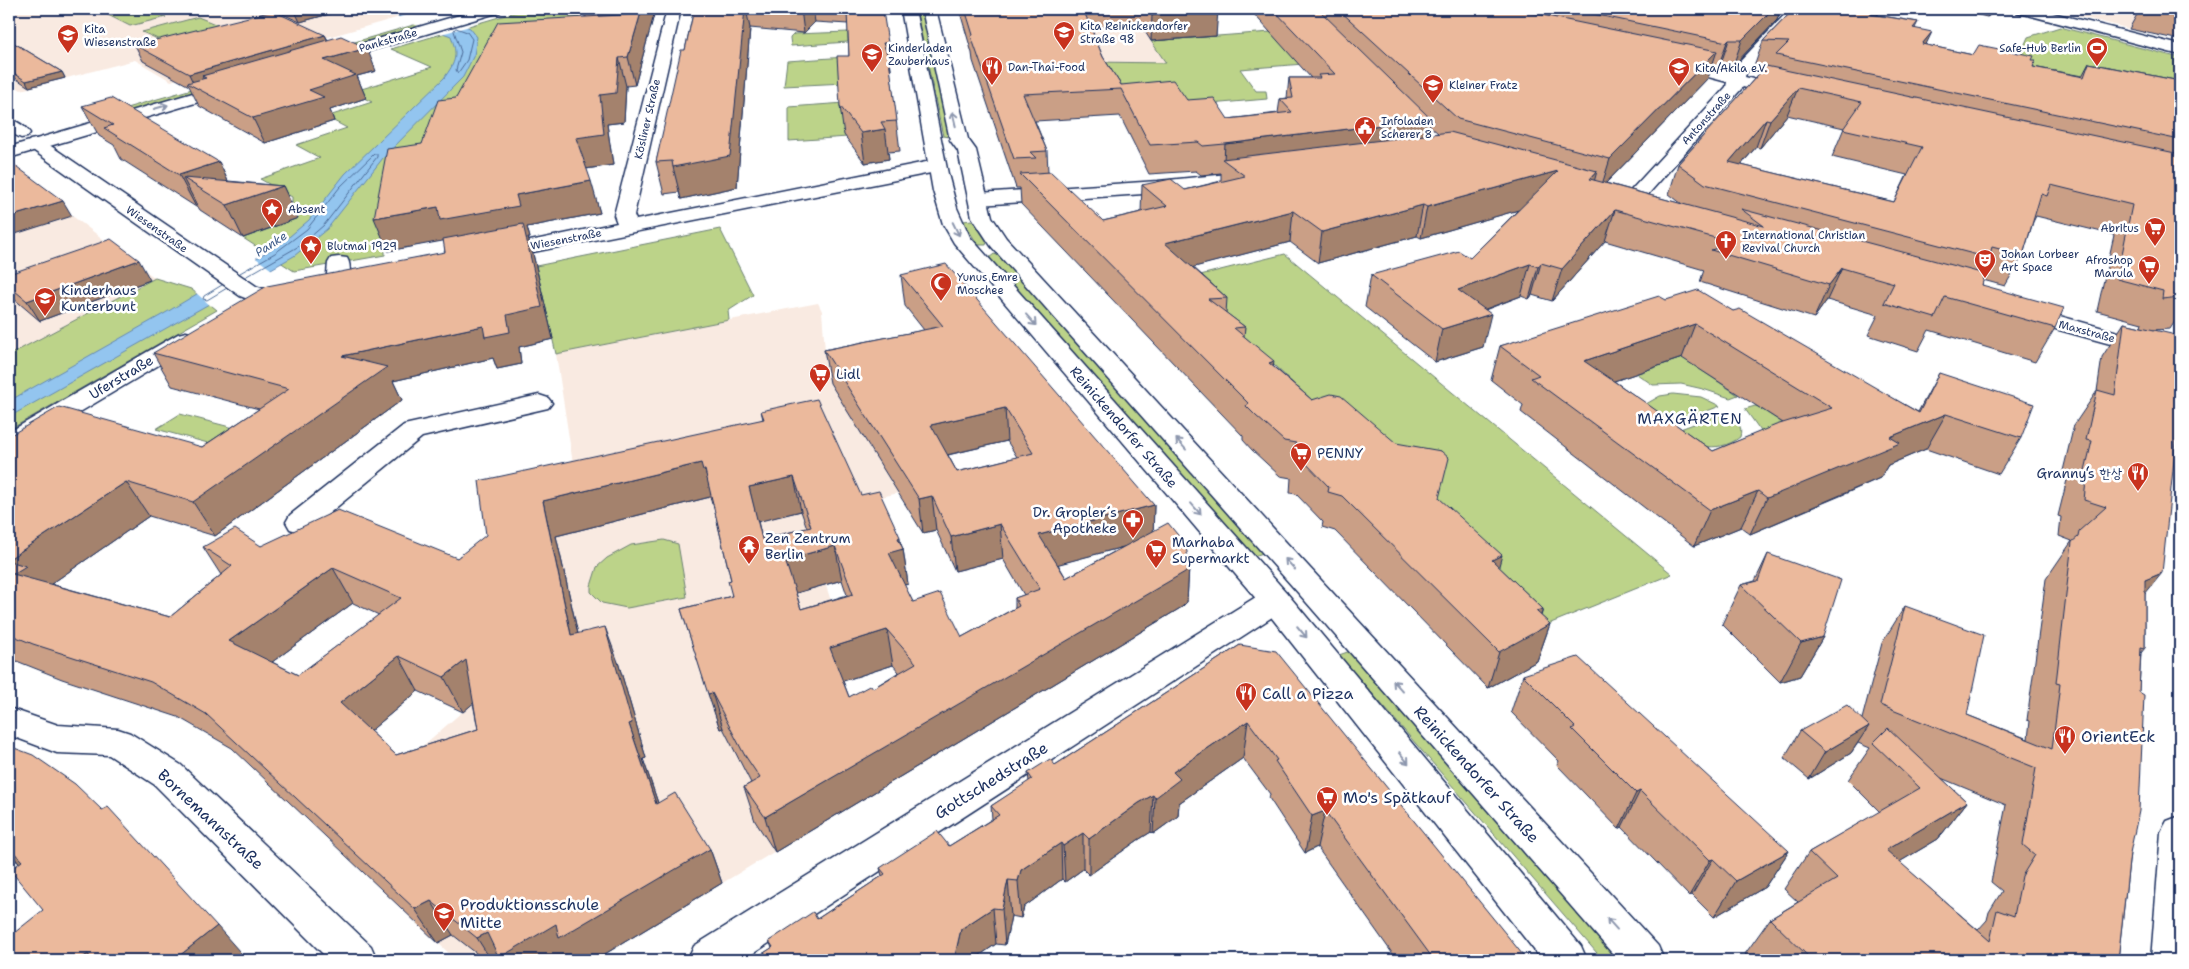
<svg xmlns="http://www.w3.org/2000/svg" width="2189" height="969" viewBox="0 0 2189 969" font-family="'Shantell Sans','Poor Story',sans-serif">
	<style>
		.built { fill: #f9eae1 }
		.green { fill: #bcd389; stroke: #6c8174 }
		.water { fill: #93c5ef; stroke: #6389b5 }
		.pier { fill: #fff }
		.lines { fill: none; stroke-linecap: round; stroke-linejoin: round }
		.shore { stroke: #4b6b98; stroke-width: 1 }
		.minor-casing { stroke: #1b2f5e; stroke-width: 3 }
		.major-casing { stroke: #1b2f5e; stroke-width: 3 }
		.minor { fill: #fff; fill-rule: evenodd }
		.major { fill: #fff; fill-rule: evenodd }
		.tram { stroke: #1b2f5e; stroke-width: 1 }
		.wall { fill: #ca9f86; stroke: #1b2f5e; fill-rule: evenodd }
		.shaded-wall { fill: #a4826d; stroke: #1b2f5e }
		.building { fill: #ebb99c; stroke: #1b2f5e; fill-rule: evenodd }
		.oneway { stroke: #8d97ae }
		.labels { text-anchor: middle; stroke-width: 5; stroke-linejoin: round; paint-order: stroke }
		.far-poi-label { font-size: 11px; fill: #1b2f5e; stroke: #fff; text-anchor: start }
		.far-street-label { font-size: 11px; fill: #1b2f5e; stroke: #fff }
		.far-water-label { font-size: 12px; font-style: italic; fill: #3f5c8a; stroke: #fff }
		.poi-label { font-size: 14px; fill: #1b2f5e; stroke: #fff; text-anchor: start }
		.street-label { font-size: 14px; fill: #1b2f5e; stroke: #fff }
		.neighbourhood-label { font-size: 15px; letter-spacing: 1px; fill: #1b2f5e; stroke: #fff }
		.near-poi-label { font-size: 16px; fill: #1b2f5e; stroke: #fff; text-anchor: start }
		.near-street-label { font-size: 16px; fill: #1b2f5e; stroke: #fff }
	</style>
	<rect width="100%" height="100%" fill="#fff"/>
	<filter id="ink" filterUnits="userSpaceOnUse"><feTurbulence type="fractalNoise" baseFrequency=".02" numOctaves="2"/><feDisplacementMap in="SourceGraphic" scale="10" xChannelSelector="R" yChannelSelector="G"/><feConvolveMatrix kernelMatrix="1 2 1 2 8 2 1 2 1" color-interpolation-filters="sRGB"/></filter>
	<g filter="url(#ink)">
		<g class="built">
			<path d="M 9,9 L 379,9 L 400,17 L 171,81 L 135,60 L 21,90 L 9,82 Z"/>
			<path d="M 2049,9 L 2131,9 L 2169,18 L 2142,32 Z"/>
			<path d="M 1142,27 L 1166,63 L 973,61 L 966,34 Z"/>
			<path d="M 31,185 L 155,278 L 9,355 L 9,192 Z"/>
			<path d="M 818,303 L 822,311 L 825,351 L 902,449 L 919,488 L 803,516 L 832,604 L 808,611 L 851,719 L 898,777 L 595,960 L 456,960 L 349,858 L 382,781 L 491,687 L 505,592 L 578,496 L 556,354 Z"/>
		</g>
		<g class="green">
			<path d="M 128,9 L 150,9 L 166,17 L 130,26 L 106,14 Z"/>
			<path d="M 526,9 L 565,9 L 580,14 L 575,27 L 385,226 L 385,255 L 294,271 L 243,238 L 272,228 L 292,207 L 292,197 L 260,179 L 320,158 L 296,145 L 347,128 L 326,117 L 372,102 L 352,92 L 432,67 L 391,49 Z"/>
			<path d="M 916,9 L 923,9 L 951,136 L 950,137 L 943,136 Z"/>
			<path d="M 198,17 L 235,32 L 178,48 L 142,32 Z"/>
			<path d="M 417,24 L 424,27 L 120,115 L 116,111 Z"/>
			<path d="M 2060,27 L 2180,58 L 2180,111 L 2011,76 L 2028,37 Z"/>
			<path d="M 1298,30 L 1329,62 L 1240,69 L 1256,91 L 1266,91 L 1267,99 L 1118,112 L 1094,62 L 1166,63 L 1151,41 Z"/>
			<path d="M 848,32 L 848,42 L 791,46 L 790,38 L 794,34 Z"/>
			<path d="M 846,57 L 845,83 L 784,86 L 787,61 Z"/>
			<path d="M 845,103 L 848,137 L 789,141 L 789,107 Z"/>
			<path d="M 972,220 L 987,242 L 986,245 L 978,245 L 963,221 Z"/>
			<path d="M 720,229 L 753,295 L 728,311 L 729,320 L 556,354 L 536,266 Z"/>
			<path d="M 994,254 L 1000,256 L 1266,552 L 1254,556 L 989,258 Z"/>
			<path d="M 1285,254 L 1672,574 L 1546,625 L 1184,279 Z"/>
			<path d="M 155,278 L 191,289 L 217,310 L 9,430 L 9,355 Z"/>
			<path d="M 1685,357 L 1701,370 L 1738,395 L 1730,398 L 1703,389 L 1681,384 L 1653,385 L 1618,361 L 1651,368 Z"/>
			<path d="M 1673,394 L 1701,397 L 1720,406 L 1658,430 L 1646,404 L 1660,396 Z"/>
			<path d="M 1755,406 L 1758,407 L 1798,433 L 1763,434 L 1745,409 Z"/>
			<path d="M 1729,411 C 1737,418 1743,427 1740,437 C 1716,456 1690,443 1664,435 Z"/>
			<path d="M 180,414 L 253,433 L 230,449 L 156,429 Z"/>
			<path d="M 664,540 L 678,544 L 687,597 L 627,608 L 602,603 L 591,592 L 591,586 L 597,567 L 607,558 L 631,545 Z"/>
			<path d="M 1353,650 L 1629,960 L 1603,960 L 1339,655 Z"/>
		</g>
		<path class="water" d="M 379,9 L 423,10 L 470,28 L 477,37 L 474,55 L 463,77 L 383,158 L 327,229 L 294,256 L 9,417 L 9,401 L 167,312 L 283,242 L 309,220 L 345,174 L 444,78 C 456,62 458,55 451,36 Z"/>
		<g class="pier">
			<path d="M 427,9 L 470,26 L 441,34 L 396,18 Z"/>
			<path d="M 253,256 L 272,270 L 211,306 L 195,292 Z"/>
		</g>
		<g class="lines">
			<g class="shore">
				<path d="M 456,28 L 467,32 L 472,39 L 467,60 L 458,73 L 456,70 L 461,52 L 454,31 Z"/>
				<path d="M 240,273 L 275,253 L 307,229 L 340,187 L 374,154 L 377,154 L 377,157 L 324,225 L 301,245 L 245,277"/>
				<path d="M 222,285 L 204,296 L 203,299 L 207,300 L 227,288"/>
			</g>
			<g class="minor-casing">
				<g id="minor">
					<path d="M 667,9 L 684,9 L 680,13 L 634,215 L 636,220 L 936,160 L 943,162 L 945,166 L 943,170 L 936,172 L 493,260 L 486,258 L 482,254 L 486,250 L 617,223 L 614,215 Z"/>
					<path d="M 1790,9 L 1805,9 L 1746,73 L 1745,77 L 1792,89 L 1794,93 L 1792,97 L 1786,98 L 1743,87 L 1636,208 L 1629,210 L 1622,208 L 1619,204 L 1622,200 L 1726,87 L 1727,82 L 1667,66 L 1665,63 L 1667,60 L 1673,58 L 1730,72 Z"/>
					<path d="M 2014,9 L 2037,9 L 2180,45 L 2180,55 L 2016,12 Z"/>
					<path d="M 9,119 C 17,121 25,126 30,133 L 27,137 L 21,138 L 9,132 Z"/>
					<path d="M 36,139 L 42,140 L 256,286 C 270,293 284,285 299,288 L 302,293 L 299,298 L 261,304 L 240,296 L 30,148 L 27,144 L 30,140 Z"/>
					<path d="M 1258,171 L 1265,173 L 1268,177 L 1265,181 L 1158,193 L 979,205 L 972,203 L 969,199 L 972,195 L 979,193 L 1158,181 Z"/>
					<path d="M 339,257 L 347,258 C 352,266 350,281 345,289 L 337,291 L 329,289 L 326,284 L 328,263 L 331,258 Z"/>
					<path d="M 2023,306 L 2180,349 L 2180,363 L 2015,318 L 2012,313 L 2015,308 Z"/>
					<path d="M 186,332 L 194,334 L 198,339 L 194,344 L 18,449 L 9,451 L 9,432 L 178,334 Z"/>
					<path d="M 539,395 L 548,398 L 552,403 L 548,408 L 422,437 L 310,529 L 300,532 L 290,529 L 286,522 L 290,515 L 404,425 Z"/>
					<path d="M 1275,589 L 1286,592 L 1290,600 L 1286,608 L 743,960 L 688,960 L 694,946 L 1264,592 Z"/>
					<path d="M 9,708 L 58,725 L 118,729 L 130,733 L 181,765 L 371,946 L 377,960 L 329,960 L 155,785 L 109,755 L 57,753 L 9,735 Z"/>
				</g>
			</g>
			<g class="major-casing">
				<g id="major">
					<path d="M 480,9 L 502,9 L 500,12 L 335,61 L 323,61 L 321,58 L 323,55 Z"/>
					<path d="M 901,9 L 915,9 L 948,174 L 957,208 L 970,237 L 1286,592 L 1581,946 L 1587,960 L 1542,960 L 1264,608 L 954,243 L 943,224 L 933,191 Z"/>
					<path d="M 922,9 L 936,9 L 968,139 L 976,150 L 992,217 L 1006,238 L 1658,946 L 1664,960 L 1618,960 L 1300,595 L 991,246 L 972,217 L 958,151 L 950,140 Z"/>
					<path d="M 230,82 L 236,83 L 238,87 L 236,91 L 9,158 L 9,147 Z"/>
					<path d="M 2180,816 L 2180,960 L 2151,960 L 2161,832 L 2167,821 Z"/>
				</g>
			</g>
			<use href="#minor" class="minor"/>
			<use href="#major" class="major"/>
			<path class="tram" d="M 9,10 L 16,9"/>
		</g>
		<g class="wall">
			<path d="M 272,9 L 347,9 L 300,22 Z"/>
			<path d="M 567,9 L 660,9 L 655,11 L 635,85 L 626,86 L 624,122 L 607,124 L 613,165 L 586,169 L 600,213 L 527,227 L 530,238 L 528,238 L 533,254 L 553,339 L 519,347 L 521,364 L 497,369 L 493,358 L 393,381 L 402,400 L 215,536 L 149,516 L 51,584 L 170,617 L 221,575 L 203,547 L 261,546 L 457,558 L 763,419 L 761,411 L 861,495 L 901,544 L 903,549 L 908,584 L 904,585 L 913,602 L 962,637 L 1015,608 L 1015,598 L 1024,595 L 1003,559 L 955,571 L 936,530 L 923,533 L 830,383 L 824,350 L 924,330 L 905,306 L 901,275 L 1154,505 L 1153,531 L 1189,567 L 1187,602 L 1182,607 L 775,852 L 755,821 L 744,787 L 751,783 L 723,728 L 720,729 L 681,609 L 732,596 L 731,580 L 713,504 L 710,497 L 556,536 L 578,634 L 618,662 L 646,758 L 643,759 L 658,803 L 710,849 L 722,883 L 595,960 L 571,960 L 570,959 L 569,960 L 485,960 L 453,935 L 438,943 L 232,748 L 178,717 L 62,679 L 9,658 L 9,436 L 202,447 L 259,409 L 172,386 L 153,353 L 445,252 L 444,240 L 388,251 L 422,144 L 456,98 L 587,17 ZM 1007,441 L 1017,457 L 957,472 L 948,455 ZM 801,511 L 807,528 L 762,539 L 758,521 ZM 1123,547 L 1066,578 L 1058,564 ZM 842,580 L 847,595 L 801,609 L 796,593 ZM 353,603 L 379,615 L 298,675 L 272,662 ZM 893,665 L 899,672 L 873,688 L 849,697 L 843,681 ZM 418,691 L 463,712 L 473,703 L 478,729 L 396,755 L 370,731 Z"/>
			<path d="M 694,9 L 878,9 L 874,11 L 888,43 L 891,70 L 890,70 L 900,151 L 888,152 L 889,159 L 865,163 L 844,135 L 840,106 L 849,56 L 848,24 L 815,22 L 804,33 L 750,28 L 737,187 L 681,199 L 679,192 L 664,194 L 656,162 L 685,50 Z"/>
			<path d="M 959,9 L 1216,9 L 1216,36 L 1151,41 L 1142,27 L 1130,28 L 1128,25 L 1091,28 L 1103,57 L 1121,85 L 1187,100 L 1228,119 L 1278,113 L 1280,99 L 1287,98 L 1289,78 L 1311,78 L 1253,13 L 1253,9 L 1781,9 L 1777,20 L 1733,66 L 1720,66 L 1718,67 L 1712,66 L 1708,78 L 1606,183 L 1682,204 L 1669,194 L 1678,164 L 1765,67 L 1754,67 L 1763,41 L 1794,9 L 1882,9 L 1877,15 L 1918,22 L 1915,28 L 1926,45 L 1973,55 L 2032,60 L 2033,67 L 2082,76 L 2089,63 L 2180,81 L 2180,314 L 2170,329 L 2153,330 L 2145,594 L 2145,648 L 2141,653 L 2130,853 L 2118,960 L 1751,960 L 1745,954 L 1770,919 L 1798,902 L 1784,889 L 1809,852 L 1880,812 L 1848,780 L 1870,748 L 1858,743 L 1851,753 L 1809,779 L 1784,758 L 1800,731 L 1862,719 L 1882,643 L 1905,606 L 1967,715 L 2028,739 L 2030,721 L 2027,720 L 2046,579 L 2072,541 L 2059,536 L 2061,517 L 2058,516 L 2068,476 L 2062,475 L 2074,425 L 2097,391 L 2102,357 L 2124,323 L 2141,327 L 2142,323 L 2097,311 L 2114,235 L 2036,216 L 2033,222 L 2023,255 L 2005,286 L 1983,280 L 1982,285 L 2055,328 L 2035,362 L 1929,330 L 1918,351 L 1868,335 L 1878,315 L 1827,300 L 1814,318 L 1700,282 L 1704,270 L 1605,241 L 1552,301 L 1532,295 L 1529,299 L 1521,296 L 1485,310 L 1483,347 L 1435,362 L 1365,307 L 1371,275 L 1470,258 L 1518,210 L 1421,238 L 1417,236 L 1318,263 L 1290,242 L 1193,267 L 1227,298 L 1226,313 L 1245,327 L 1244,336 L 1273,366 L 1312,400 L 1439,498 L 1499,567 L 1543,609 L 1541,616 L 1550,624 L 1537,661 L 1488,688 L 1335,531 L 1322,527 L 1323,522 L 1296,494 L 1290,493 L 1291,478 L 1280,476 L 1252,450 L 1243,440 L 1243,436 L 1021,204 L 1020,188 L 1016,188 L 973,61 L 972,53 ZM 1787,115 L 1844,128 L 1832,157 L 1907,175 L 1894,202 L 1741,165 L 1756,147 L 1760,148 ZM 1120,116 L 1149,174 L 1196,171 L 1201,175 L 1221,173 L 1221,181 L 1185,190 L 1142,185 L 1141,212 L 1103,221 L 1048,172 L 1047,151 L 1035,121 ZM 1430,126 L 1438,133 L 1428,135 ZM 1941,778 L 2006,805 L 1991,882 L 2002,891 L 1989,912 L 1987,920 L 1978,930 L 1899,862 L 1938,839 L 1967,802 Z"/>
			<path d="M 1954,9 L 1999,9 L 1987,17 Z"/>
			<path d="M 2140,9 L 2180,9 L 2180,40 L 2129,29 Z"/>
			<path d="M 325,35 L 328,40 L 376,71 L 357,76 L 366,98 L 330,110 L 334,121 L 265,143 L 199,106 L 189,86 L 143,61 L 135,45 Z"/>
			<path d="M 9,40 L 62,72 L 65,78 L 29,87 L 9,74 Z"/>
			<path d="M 82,106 L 219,162 L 228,181 L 283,186 L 298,218 L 243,238 L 200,210 L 198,207 L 196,207 L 121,159 L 114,145 L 99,136 Z"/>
			<path d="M 9,274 L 150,280 L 40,321 L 13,298 L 9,292 Z"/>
			<path d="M 1666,300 L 1733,311 L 1918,412 L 1939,373 L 2021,438 L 1999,474 L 1926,449 L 1888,465 L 1880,478 L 1840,496 L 1750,534 L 1741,527 L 1694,546 L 1521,412 L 1523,405 L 1491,380 L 1500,346 ZM 1682,358 L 1783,423 L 1713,451 L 1614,381 Z"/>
			<path d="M 1768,554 L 1823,637 L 1800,676 L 1780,682 L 1722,624 L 1741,585 L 1755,581 Z"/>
			<path d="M 1240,645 L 1527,960 L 1397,960 L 1317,847 L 1305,853 L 1269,798 L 1270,794 L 1243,758 L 1179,803 L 1178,816 L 1153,834 L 1151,832 L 1138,840 L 1089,875 L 1083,869 L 1065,882 L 1062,879 L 1024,907 L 1021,918 L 1011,916 L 1005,945 L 996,944 L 973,960 L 752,960 L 772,948 L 769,941 L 817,919 L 882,876 L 880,868 L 949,846 L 992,819 L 991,806 L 1029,782 L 1028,773 L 1055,765 Z"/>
			<path d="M 1523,675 L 1789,851 L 1765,887 L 1714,917 L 1692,895 L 1689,896 L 1622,827 L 1619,829 L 1557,765 L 1559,761 L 1511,712 Z"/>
			<path d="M 9,746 L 43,910 L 19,863 L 9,856 Z"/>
		</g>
		<g class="shaded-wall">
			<path d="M 294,9 L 347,9 L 300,22 Z"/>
			<path d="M 642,9 L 660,9 L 655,11 L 635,85 L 628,57 Z"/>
			<path d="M 745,9 L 746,9 L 750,28 L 737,187 L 681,199 L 673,167 Z"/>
			<path d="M 801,9 L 813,9 L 815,22 L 804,33 Z"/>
			<path d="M 855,9 L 878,9 L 857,25 Z"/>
			<path d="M 1773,9 L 1781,9 L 1777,20 L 1733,66 L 1742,40 Z"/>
			<path d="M 1873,9 L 1882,9 L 1860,38 L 1870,14 Z"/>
			<path d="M 1991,9 L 1999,9 L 1987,17 Z"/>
			<path d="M 1218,11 L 1216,36 L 1151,41 L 1152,15 Z"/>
			<path d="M 1932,32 L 1920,57 L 1922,44 Z"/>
			<path d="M 325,35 L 332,50 L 202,76 L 208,87 L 195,87 L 189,74 Z"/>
			<path d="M 1729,40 L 1720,66 L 1718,67 L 1727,42 Z"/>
			<path d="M 883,43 L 888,43 L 891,70 L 886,70 Z"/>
			<path d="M 367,48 L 376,71 L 357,76 L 366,98 L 330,110 L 334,121 L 265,143 L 253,118 L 309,90 L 324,60 Z"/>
			<path d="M 1717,51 L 1708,78 L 1601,188 L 1610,159 Z"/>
			<path d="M 619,58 L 626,86 L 624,122 L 607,124 L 613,165 L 585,169 L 576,138 Z"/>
			<path d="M 62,72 L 65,78 L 29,87 L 26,81 Z"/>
			<path d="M 1798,88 L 1787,115 L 1760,148 L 1770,120 Z"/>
			<path d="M 1431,119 L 1426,148 L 1224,160 L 1225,144 Z"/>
			<path d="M 1766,119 L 1756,147 L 1721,188 L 1729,162 Z"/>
			<path d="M 885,129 L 889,159 L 865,163 L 861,133 Z"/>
			<path d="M 219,162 L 234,194 L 183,178 L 198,207 L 196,207 L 179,175 Z"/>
			<path d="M 1558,171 L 1550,201 L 1421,238 L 1427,207 Z"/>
			<path d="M 1597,171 L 1589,201 L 1590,179 Z"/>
			<path d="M 591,181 L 600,213 L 527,227 L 530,238 L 528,238 L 533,254 L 553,339 L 519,347 L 521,364 L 497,369 L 493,358 L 393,381 L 402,400 L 215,536 L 193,502 L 342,356 L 483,326 L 448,240 L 388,251 L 374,218 L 438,207 L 516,195 Z"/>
			<path d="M 283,186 L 298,218 L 243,238 L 227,205 Z"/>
			<path d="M 63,201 L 72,216 L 9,236 L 9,217 Z"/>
			<path d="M 1423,205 L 1417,236 L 1318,263 L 1322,232 Z"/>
			<path d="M 1615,210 L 1605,241 L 1552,301 L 1562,269 Z"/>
			<path d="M 1293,211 L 1290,242 L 1164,275 L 1165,243 Z"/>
			<path d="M 139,260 L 150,280 L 40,321 L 27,301 Z"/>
			<path d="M 1541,263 L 1532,295 L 1529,299 L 1538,267 Z"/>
			<path d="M 1530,264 L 1521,296 L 1450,322 L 1458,290 Z"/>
			<path d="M 1842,268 L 1827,300 L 1814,318 L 1829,285 Z"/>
			<path d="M 1491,314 L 1483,347 L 1435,362 L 1442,329 Z"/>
			<path d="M 1695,324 L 1682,358 L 1573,395 L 1584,361 Z"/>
			<path d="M 1274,361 L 1270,395 L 1269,363 Z"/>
			<path d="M 1005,408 L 1007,441 L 934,458 L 931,425 Z"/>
			<path d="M 1946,414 L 1926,449 L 1888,465 L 1880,478 L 1750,534 L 1767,498 L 1890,437 Z"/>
			<path d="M 701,463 L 705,470 L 714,503 L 712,504 L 710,497 L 556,536 L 586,670 L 571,635 L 543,501 Z"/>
			<path d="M 794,477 L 801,511 L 757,522 L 749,487 Z"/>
			<path d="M 126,482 L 149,516 L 44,589 L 13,574 L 9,562 L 9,559 Z"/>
			<path d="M 1758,491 L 1741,527 L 1694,546 L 1710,510 Z"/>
			<path d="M 932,496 L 936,530 L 923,533 L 919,499 Z"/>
			<path d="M 1154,505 L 1153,539 L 1041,569 L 1039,535 Z"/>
			<path d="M 1000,524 L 1003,559 L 955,571 L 951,537 Z"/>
			<path d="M 900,537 L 901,550 L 903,549 L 908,584 L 894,588 L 889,553 L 898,538 Z"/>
			<path d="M 835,546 L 842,580 L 793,594 L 785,560 Z"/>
			<path d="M 1502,555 L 1492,591 L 1492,560 Z"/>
			<path d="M 1189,567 L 1187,602 L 1182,607 L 775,852 L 765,817 Z"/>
			<path d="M 333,568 L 353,603 L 253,676 L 229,641 Z"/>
			<path d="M 2162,573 L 2132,610 L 2145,580 Z"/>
			<path d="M 1543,609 L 1535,632 L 1550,624 L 1537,661 L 1488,688 L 1499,652 L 1536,611 Z"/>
			<path d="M 605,627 L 618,662 L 646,758 L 643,759 L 670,838 L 656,804 L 629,724 Z"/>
			<path d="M 887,630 L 893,665 L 837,683 L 830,648 Z"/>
			<path d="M 1823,637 L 1800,676 L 1780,682 L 1801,643 Z"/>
			<path d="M 399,656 L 418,691 L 362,738 L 340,703 Z"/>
			<path d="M 466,660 L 483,695 L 463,712 L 444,677 Z"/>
			<path d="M 712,693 L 723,728 L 720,729 L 708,694 Z"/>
			<path d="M 1248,721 L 1243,758 L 1179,803 L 1178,816 L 1153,834 L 1155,798 L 1173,772 Z"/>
			<path d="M 1869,726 L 1851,753 L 1809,779 L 1825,752 Z"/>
			<path d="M 1640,791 L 1622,827 L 1619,829 L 1636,793 Z"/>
			<path d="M 1153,795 L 1151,832 L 1138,840 L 1089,875 L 1089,839 L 1139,803 Z"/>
			<path d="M 1967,802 L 1938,839 L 1859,886 L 1886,850 Z"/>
			<path d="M 1325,811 L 1317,847 L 1305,853 L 1312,816 Z"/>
			<path d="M 1083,833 L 1083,869 L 1065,882 L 1063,846 Z"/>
			<path d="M 1061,843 L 1062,879 L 1024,907 L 1021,918 L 1018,881 L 1021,870 Z"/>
			<path d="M 9,847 L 25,863 L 21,865 L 9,852 Z"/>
			<path d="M 710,849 L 722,883 L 595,960 L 571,960 L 570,959 L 569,960 L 491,960 L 477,938 L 487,933 L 556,924 Z"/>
			<path d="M 1789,851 L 1765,887 L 1714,917 L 1736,881 Z"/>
			<path d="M 1713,859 L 1692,895 L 1689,896 L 1710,860 Z"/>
			<path d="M 1008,880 L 1011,916 L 1005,945 L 1002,909 Z"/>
			<path d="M 431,901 L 453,935 L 438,943 L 415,909 Z"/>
			<path d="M 993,908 L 996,944 L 973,960 L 954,960 L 961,929 Z"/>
			<path d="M 217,926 L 247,960 L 174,960 Z"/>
			<path d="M 88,954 L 94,960 L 79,960 Z"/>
		</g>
		<g class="building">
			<path d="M 626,9 L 642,9 L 628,57 L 619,58 L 616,93 L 600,95 L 604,134 L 576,138 L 591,181 L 516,195 L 519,206 L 440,220 L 438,207 L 374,218 L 387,149 L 422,144 L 438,100 L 456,98 L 498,22 L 638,14 Z"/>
			<path d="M 694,9 L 745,9 L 730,156 L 673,167 L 672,161 L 656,162 L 681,50 L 685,50 Z"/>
			<path d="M 965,9 L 1083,9 L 1103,57 L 1121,85 L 1173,80 L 1187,100 L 1214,98 L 1228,119 L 1292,112 L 1280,99 L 1293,98 L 1289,78 L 1320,78 L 1318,75 L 1335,74 L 1273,9 L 1318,9 L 1431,119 L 1225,144 L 1203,146 L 1198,142 L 1150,145 L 1121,89 L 1023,94 L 1047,151 L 1030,152 L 1036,158 L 1014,159 L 971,36 L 973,35 Z"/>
			<path d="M 1147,9 L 1216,9 L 1218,11 L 1152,15 Z"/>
			<path d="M 1338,9 L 1513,9 L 1717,51 L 1610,159 L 1458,119 Z"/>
			<path d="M 1569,9 L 1773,9 L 1742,40 L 1729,40 L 1727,42 Z"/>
			<path d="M 1794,9 L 1873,9 L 1870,14 L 1918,22 L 1913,28 L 1932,32 L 1922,44 L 1973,55 L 1979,45 L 2034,56 L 2032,60 L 2036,60 L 2033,67 L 2084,77 L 2089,63 L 2180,81 L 2180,140 L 1776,55 L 1789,42 L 1763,41 Z"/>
			<path d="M 273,11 L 325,35 L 189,74 L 135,45 Z"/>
			<path d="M 883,11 L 888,43 L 883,43 L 889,59 L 897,121 L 881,122 L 885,129 L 861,133 L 840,106 L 837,56 L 849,56 L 847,12 Z"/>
			<path d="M 341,36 L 367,48 L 324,60 L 356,75 L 309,90 L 324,97 L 253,118 L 187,83 L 206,78 L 202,76 Z"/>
			<path d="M 9,40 L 62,72 L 26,81 L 9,70 Z"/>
			<path d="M 1766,66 L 2180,154 L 2180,297 L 2162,299 L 2163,291 L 2117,279 L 2132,205 L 2051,185 L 2047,196 L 2041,194 L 2023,255 L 1992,247 L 1989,258 L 1705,184 L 1678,164 ZM 1798,88 L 1862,102 L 1843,129 L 1922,147 L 1894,202 L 1729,162 L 1766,119 L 1770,120 Z"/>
			<path d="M 111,98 L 219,162 L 179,175 L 104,128 L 113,125 L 82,106 Z"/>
			<path d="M 1450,132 L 1597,171 L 1590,179 L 1764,226 L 1741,209 L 1985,274 L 1982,285 L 2064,308 L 2055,328 L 1945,297 L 1935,318 L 1884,303 L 1894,283 L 1842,268 L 1829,285 L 1711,250 L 1733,243 L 1615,210 L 1562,269 L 1541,263 L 1538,267 L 1530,264 L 1458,290 L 1491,314 L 1442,329 L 1371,275 L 1459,251 L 1470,258 L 1558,171 L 1427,207 L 1423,205 L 1322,232 L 1293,211 L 1165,243 L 1227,298 L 1208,299 L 1245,327 L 1234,328 L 1274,361 L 1269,363 L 1312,400 L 1331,394 L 1341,396 L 1396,443 L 1441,451 L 1449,458 L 1439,498 L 1502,555 L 1492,560 L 1543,609 L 1536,611 L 1550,624 L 1499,652 L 1342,496 L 1328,492 L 1329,487 L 1302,459 L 1294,458 L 1296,443 L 1284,441 L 1256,416 L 1246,406 L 1248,403 L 1020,174 L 1051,172 L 1103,221 L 1167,206 L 1142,185 L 1171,179 L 1185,190 L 1245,176 L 1222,159 Z"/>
			<path d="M 9,161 L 63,201 L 9,217 Z"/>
			<path d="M 183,178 L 283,186 L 227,205 Z"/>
			<path d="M 523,224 L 542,307 L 507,315 L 510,332 L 485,337 L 483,326 L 342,356 L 387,367 L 193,502 L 126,482 L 9,559 L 9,519 L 14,516 L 9,514 L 9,436 L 59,407 L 202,447 L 289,389 L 153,353 L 267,286 L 445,252 L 443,239 Z"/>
			<path d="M 111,239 L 139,260 L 27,301 L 9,286 L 9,274 Z"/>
			<path d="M 946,264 L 1154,505 L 1039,535 L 1066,578 L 1168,523 L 1186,545 L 1189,567 L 1185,572 L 765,817 L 744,787 L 760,778 L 744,754 L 712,693 L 708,694 L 681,609 L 732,596 L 728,581 L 731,580 L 705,470 L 703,470 L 701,463 L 543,501 L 571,635 L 605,627 L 632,723 L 629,724 L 656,804 L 675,793 L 710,849 L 559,938 L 556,924 L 499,958 L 487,933 L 477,938 L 431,901 L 415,909 L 206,714 L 151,682 L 33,644 L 9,634 L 9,561 L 26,566 L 13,574 L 170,617 L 232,566 L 203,547 L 235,529 L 261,546 L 338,510 L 457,558 L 486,535 L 479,481 L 764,419 L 761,411 L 817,399 L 861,495 L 879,491 L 900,537 L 898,538 L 903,549 L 889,553 L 913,602 L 940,593 L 962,637 L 1019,606 L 1015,598 L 1040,589 L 1000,524 L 951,537 L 932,496 L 919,499 L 824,350 L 943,326 L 901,275 ZM 1005,408 L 1033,453 L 957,472 L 931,425 ZM 794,477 L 811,527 L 762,539 L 749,487 ZM 835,546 L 853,594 L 801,609 L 785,560 ZM 333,568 L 401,598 L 298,675 L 229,641 ZM 887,630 L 916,663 L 873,688 L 871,685 L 849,697 L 830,648 ZM 399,656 L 444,677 L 466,660 L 478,729 L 396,755 L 340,703 Z"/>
			<path d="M 1698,290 L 1733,311 L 1740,309 L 1919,413 L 1939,373 L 2034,404 L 2021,438 L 1946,414 L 1890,437 L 1900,443 L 1859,460 L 1767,498 L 1758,491 L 1710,510 L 1531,378 L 1539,375 L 1500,346 L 1659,296 L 1666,300 ZM 1695,324 L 1832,408 L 1776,425 L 1713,451 L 1643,401 L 1584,361 Z"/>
			<path d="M 2124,323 L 2180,336 L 2180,404 L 2162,573 L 2145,580 L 2145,648 L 2141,647 L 2139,692 L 2144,695 L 2139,811 L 2130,853 L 2118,960 L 1812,960 L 1770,919 L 1837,879 L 1809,852 L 1920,788 L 1873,743 L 1888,728 L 1967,802 L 1886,850 L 1990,941 L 1997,910 L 2014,916 L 2022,876 L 2035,855 L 2023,845 L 2036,768 L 1880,705 L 1905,606 L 1984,635 L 1967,715 L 2052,749 L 2060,684 L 2056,683 L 2072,542 L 2078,537 L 2079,531 L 2106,507 L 2084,500 L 2086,481 L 2083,479 L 2092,441 L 2086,440 L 2097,390 L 2115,395 Z"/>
			<path d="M 1768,554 L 1841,580 L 1823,637 L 1801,643 L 1741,585 L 1758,581 Z"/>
			<path d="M 1240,645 L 1276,651 L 1527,960 L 1434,960 L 1325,811 L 1312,816 L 1275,761 L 1277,760 L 1248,721 L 1173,772 L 1180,779 L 1155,798 L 1153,795 L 1139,803 L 1089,839 L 1083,833 L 1063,846 L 1061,843 L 1021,870 L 1018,881 L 1008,880 L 1002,909 L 993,908 L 961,929 L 954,960 L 753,960 L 773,947 L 769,941 L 813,912 L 817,919 L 885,874 L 880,868 L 937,831 L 949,846 L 999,815 L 991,806 L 1032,779 L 1028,773 L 1050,759 L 1055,765 Z"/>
			<path d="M 1578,657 L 1789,851 L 1736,881 L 1713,859 L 1710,860 L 1640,791 L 1636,793 L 1572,729 L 1575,727 L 1523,675 Z"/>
			<path d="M 1847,705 L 1869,726 L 1825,752 L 1800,731 Z"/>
			<path d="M 9,746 L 33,755 L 75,784 L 102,810 L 108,807 L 217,926 L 174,960 L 92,960 L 88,954 L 79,960 L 9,960 L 9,937 L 43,910 L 10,870 L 22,861 L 9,847 Z"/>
		</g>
		<defs><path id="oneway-shaft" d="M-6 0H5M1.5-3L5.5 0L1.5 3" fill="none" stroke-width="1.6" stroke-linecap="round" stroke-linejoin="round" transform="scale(1.25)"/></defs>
		<g class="oneway">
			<use href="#oneway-shaft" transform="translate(161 107) rotate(-16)"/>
			<use href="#oneway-shaft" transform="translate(954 119) rotate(-103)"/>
			<use href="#oneway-shaft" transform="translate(956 229) rotate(64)"/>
			<use href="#oneway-shaft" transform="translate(1031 320) rotate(48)"/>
			<use href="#oneway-shaft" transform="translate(1181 444) rotate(-132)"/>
			<use href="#oneway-shaft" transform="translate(1196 509) rotate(49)"/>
			<use href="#oneway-shaft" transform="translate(1290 564) rotate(-132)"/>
			<use href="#oneway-shaft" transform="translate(1302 632) rotate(50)"/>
			<use href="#oneway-shaft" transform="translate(1398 686) rotate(-132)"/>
			<use href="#oneway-shaft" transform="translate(1404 758) rotate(51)"/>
			<use href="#oneway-shaft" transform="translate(1612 924) rotate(-132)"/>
		</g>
	</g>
	<defs>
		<g id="school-pin" transform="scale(1.125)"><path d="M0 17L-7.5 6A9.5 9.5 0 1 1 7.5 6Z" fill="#c8321e" stroke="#fff"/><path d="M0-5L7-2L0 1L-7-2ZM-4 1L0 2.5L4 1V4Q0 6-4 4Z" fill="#fff"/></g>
		<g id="stadium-pin" transform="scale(1.125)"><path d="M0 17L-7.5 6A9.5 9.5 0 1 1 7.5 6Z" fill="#c8321e" stroke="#fff"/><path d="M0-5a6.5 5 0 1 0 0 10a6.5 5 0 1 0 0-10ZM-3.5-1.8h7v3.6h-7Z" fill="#fff"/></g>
		<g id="restaurant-pin" transform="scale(1.125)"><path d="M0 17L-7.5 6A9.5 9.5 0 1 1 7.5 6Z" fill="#c8321e" stroke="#fff"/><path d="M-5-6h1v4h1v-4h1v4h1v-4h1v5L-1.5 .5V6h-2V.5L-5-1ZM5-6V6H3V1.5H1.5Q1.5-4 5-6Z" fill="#fff"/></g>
		<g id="civic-pin" transform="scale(1.125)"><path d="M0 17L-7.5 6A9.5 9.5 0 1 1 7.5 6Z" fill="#c8321e" stroke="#fff"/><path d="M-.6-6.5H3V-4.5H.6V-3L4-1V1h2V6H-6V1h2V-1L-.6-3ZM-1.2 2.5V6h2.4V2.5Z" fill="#fff"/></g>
		<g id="sight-pin" transform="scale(1.125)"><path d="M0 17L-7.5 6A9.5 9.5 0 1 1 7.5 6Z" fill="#c8321e" stroke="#fff"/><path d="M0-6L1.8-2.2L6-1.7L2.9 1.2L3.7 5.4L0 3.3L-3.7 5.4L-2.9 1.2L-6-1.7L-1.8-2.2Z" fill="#fff"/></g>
		<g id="supermarket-pin" transform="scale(1.125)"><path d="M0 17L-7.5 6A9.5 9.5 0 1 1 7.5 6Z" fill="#c8321e" stroke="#fff"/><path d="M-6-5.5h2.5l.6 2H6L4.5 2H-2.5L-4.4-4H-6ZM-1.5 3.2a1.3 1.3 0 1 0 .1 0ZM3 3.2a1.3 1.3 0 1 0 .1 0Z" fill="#fff"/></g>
		<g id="church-pin" transform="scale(1.125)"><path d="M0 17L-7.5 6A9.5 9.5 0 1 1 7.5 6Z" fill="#c8321e" stroke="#fff"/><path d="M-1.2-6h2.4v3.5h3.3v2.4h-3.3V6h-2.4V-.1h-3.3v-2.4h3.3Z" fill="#fff"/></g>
		<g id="theatre-pin" transform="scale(1.125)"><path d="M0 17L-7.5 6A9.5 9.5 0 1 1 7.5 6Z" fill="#c8321e" stroke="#fff"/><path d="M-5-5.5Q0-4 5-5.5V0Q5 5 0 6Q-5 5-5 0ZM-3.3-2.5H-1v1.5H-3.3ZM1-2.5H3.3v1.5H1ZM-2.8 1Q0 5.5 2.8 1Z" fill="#fff"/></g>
		<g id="mosque-pin" transform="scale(1.125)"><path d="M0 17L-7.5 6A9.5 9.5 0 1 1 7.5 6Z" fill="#c8321e" stroke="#fff"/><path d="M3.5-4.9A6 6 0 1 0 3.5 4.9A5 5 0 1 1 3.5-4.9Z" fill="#fff"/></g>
		<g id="pharmacy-pin" transform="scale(1.125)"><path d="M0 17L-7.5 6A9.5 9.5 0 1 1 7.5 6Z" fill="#c8321e" stroke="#fff"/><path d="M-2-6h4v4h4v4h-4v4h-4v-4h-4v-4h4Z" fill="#fff"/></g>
		<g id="temple-pin" transform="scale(1.125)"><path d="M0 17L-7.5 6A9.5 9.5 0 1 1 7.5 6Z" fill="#c8321e" stroke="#fff"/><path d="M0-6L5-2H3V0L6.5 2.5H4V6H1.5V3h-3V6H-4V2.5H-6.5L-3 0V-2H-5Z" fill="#fff"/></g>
	</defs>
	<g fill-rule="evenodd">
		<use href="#school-pin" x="1064" y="32"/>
		<use href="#school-pin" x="68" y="35"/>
		<use href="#stadium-pin" x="2097" y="48"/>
		<use href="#school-pin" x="872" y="54"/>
		<use href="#restaurant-pin" x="992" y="67"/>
		<use href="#school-pin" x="1679" y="68"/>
		<use href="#school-pin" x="1433" y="85"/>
		<use href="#civic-pin" x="1365" y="127"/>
		<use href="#sight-pin" x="272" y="209"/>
		<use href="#supermarket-pin" x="2155" y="228"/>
		<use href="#church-pin" x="1726" y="241"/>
		<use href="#sight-pin" x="311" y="246"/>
		<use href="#theatre-pin" x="1985" y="260"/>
		<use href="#supermarket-pin" x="2149" y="266"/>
		<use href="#mosque-pin" x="941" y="283"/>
		<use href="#school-pin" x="45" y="298"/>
		<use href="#supermarket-pin" x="820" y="374"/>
		<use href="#supermarket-pin" x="1301" y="453"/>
		<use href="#restaurant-pin" x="2138" y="473"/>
		<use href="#pharmacy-pin" x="1133" y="520"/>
		<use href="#temple-pin" x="749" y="546"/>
		<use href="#supermarket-pin" x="1156" y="550"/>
		<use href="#restaurant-pin" x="1246" y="693"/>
		<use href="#restaurant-pin" x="2065" y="736"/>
		<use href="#supermarket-pin" x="1327" y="797"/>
		<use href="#school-pin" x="444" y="913"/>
	</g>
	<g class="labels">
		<g class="far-poi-label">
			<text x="1080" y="30">Kita Reinickendorfer<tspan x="1080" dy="13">Straße 98</tspan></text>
			<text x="84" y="33">Kita<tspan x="84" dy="13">Wiesenstraße</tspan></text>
			<text x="888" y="52">Kinderladen<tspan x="888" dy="13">Zauberhaus</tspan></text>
			<text x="2081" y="52" text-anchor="end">Safe-Hub Berlin</text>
			<text x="1008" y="71">Dan-Thai-Food</text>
			<text x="1695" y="72">Kita/Akila e.V.</text>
			<text x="1449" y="89">Kleiner Fratz</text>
			<text x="1381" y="125">Infoladen<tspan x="1381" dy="13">Scherer 8</tspan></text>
			<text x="288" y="213">Absent</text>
			<text x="2139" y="232" text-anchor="end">Abritus</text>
			<text x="1742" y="239">International Christian<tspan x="1742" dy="13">Revival Church</tspan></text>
			<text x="327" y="250">Blutmai 1929</text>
			<text x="2001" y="258">Johan Lorbeer<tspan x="2001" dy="13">Art Space</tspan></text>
			<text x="2133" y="264" text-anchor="end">Afroshop<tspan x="2133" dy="13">Marula</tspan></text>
			<text x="957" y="281">Yunus Emre<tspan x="957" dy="13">Moschee</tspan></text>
		</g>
		<g class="far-street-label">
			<text transform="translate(388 40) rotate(-16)" y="4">Pankstraße</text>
			<text transform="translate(1706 118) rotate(-48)" y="4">Antonstraße</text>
			<text transform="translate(647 119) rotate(-77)" y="4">Kösliner Straße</text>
			<text transform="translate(157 229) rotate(35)" y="4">Wiesenstraße</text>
			<text transform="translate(566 239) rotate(-11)" y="4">Wiesenstraße</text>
			<text transform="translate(2087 331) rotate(15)" y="4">Maxstraße</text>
		</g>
		<g class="far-water-label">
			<text transform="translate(271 244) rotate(-33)" y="4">Panke</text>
		</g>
		<g class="poi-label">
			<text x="61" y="295">Kinderhaus<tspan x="61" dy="16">Kunterbunt</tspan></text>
			<text x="836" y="379">Lidl</text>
			<text x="1317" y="458">PENNY</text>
			<text x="2122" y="478" text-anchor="end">Granny‘s 한상</text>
			<text x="1117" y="517" text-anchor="end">Dr. Gropler´s<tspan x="1117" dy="16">Apotheke</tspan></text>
			<text x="765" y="543">Zen Zentrum<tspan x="765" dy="16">Berlin</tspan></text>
			<text x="1172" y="547">Marhaba<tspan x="1172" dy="16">Supermarkt</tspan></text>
		</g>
		<g class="street-label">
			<text transform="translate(121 377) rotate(-31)" y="5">Uferstraße</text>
			<text transform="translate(1124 427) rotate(49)" y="5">Reinickendorfer Straße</text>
		</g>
		<g class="neighbourhood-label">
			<text x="1690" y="424">MAXGÄRTEN</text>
		</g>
		<g class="near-poi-label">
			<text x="1262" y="699">Call a Pizza</text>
			<text x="2081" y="742">OrientEck</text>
			<text x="1343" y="803">Mo's Spätkauf</text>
			<text x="460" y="910">Produktionsschule<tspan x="460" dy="18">Mitte</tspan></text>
		</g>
		<g class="near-street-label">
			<text transform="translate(1477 774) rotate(48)" y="6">Reinickendorfer Straße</text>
			<text transform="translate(991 780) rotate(-32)" y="6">Gottschedstraße</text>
			<text transform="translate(211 819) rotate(43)" y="6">Bornemannstraße</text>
		</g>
	</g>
	<rect width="2189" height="969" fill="none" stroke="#fff" stroke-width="30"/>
	<rect x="15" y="15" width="2159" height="939" fill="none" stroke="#1b2f5e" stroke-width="2" filter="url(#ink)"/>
</svg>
